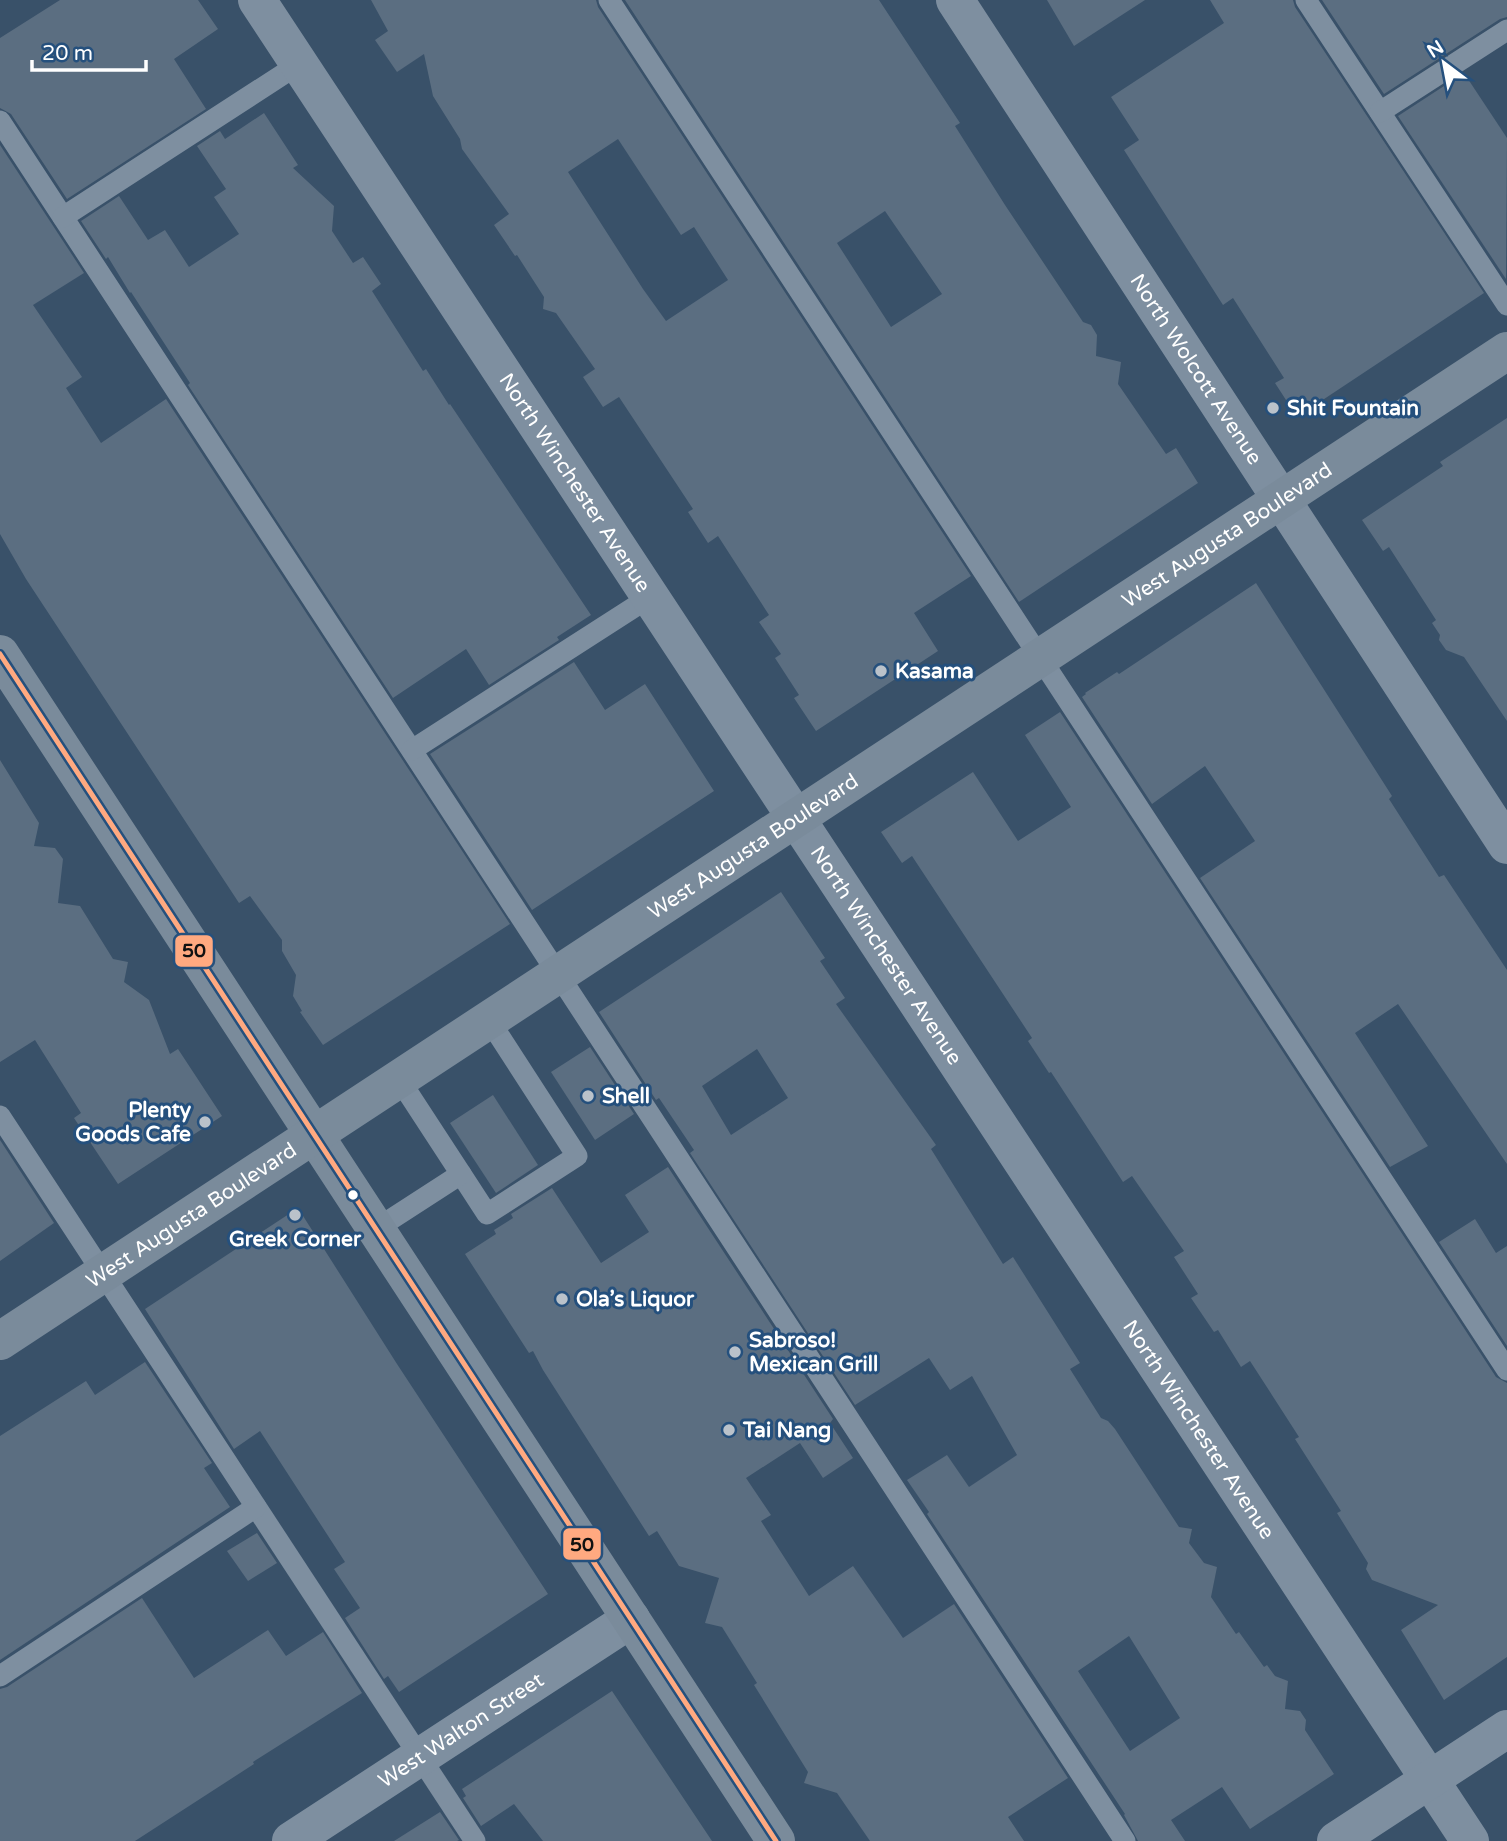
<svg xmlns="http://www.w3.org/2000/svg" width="1507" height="1841" viewBox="0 0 1507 1841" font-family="'Varela Round',sans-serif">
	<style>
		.building { fill: #5b6e81; fill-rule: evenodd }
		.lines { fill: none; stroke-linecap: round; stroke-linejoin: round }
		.lane { stroke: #7e8fa0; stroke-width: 21 }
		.street { stroke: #7e8fa0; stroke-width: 38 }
		.secondary { stroke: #7a8b9b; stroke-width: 38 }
		.bus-1-casing { stroke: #25507d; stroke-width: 10 }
		.bus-1 { stroke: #ffa980; stroke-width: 5 }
		.poi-dot { fill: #bac2ca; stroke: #25507d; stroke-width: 2.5 }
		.bus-dot { fill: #fff; stroke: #25507d; stroke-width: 2.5 }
		.labels { text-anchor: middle; stroke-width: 6; stroke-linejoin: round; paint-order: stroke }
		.street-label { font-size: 21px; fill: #fff; stroke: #25507d }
		.poi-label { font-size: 21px; font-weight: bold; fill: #fff; stroke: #25507d; text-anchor: start }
		.line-badge { stroke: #25507d; stroke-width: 2.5 }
		.pale-badge-label { font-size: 19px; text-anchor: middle; font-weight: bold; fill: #111 }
	</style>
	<rect width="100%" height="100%" fill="#395169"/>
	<g class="building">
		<path d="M 60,0 L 198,0 L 218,29 L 174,59 L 206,109 L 67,199 L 11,114 L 0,108 L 0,38 Z"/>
		<path d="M 371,0 L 596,0 L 598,7 L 971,576 L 914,613 L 938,651 L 816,731 L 794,698 L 799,695 L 775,658 L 781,654 L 759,622 L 769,615 L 718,536 L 708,543 L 688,512 L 693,509 L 619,397 L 603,407 L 583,377 L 595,369 L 556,313 L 543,309 L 544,297 L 517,255 L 515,256 L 494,225 L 509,214 L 462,149 L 460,139 L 433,96 L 424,54 L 397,72 L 375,40 L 388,31 ZM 618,139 L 681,235 L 694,227 L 728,280 L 666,321 L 643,289 L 568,172 Z"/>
		<path d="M 625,0 L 879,0 L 960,123 L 955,126 L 1005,205 L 1083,322 L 1091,325 L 1097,335 L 1096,356 L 1121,362 L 1118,384 L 1166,454 L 1176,448 L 1198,483 L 1019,602 ZM 885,211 L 942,294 L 891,327 L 837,243 Z"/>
		<path d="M 1047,0 L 1145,0 L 1074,46 Z"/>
		<path d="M 1210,0 L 1293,0 L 1295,7 L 1484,293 L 1297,417 L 1275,383 L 1284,378 L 1233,298 L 1223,305 L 1124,150 L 1139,140 L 1111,97 L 1224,23 Z"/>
		<path d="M 1322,0 L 1507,0 L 1507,17 L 1500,19 L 1384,94 Z"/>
		<path d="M 1464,73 L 1507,138 L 1506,279 L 1398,116 Z"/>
		<path d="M 264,113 L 298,165 L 293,168 L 334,206 L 332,231 L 353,263 L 363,257 L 381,284 L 372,291 L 423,371 L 426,369 L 449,405 L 450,404 L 591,615 L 557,637 L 559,640 L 489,685 L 466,649 L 393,698 L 188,385 L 190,383 L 131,292 L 130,293 L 108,257 L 106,259 L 81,221 L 119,196 L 148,240 L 165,230 L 189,267 L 239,234 L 214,197 L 226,189 L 197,146 L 220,131 L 225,139 Z"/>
		<path d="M 0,145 L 84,273 L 33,305 L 82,377 L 66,388 L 101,443 L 166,399 L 510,924 L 323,1045 L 300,1012 L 302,1011 L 293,996 L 296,975 L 282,951 L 282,940 L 250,896 L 239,903 L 26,579 L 0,534 Z"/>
		<path d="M 1507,418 L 1507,721 L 1464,657 L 1446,650 L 1439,640 L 1440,635 L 1432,623 L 1436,620 L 1389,547 L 1383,551 L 1362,520 L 1443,466 L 1440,462 Z"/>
		<path d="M 1256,583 L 1392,796 L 1389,799 L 1439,877 L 1444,875 L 1507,970 L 1507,1164 L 1398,1004 L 1355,1033 L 1428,1146 L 1390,1167 L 1200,878 L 1255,841 L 1205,766 L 1152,804 L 1082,697 L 1086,694 L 1085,693 L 1117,672 L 1119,674 Z"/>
		<path d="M 574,662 L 605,710 L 645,684 L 714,791 L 532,910 L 430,754 Z"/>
		<path d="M 1060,712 L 1496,1377 L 1507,1383 L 1507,1657 L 1444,1700 L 1401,1630 L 1438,1605 L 1372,1580 L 1366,1569 L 1368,1563 L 1337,1513 L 1341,1511 L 1295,1439 L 1299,1437 L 1250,1361 L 1241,1367 L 1218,1330 L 1214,1332 L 1191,1298 L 1198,1294 L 1174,1257 L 1184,1251 L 1132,1176 L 1123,1182 L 1051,1072 L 1049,1073 L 1028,1041 L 1032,1038 L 912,856 L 902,863 L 881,832 L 973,772 L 1018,841 L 1071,807 L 1025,735 Z"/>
		<path d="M 0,760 L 39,823 L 34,846 L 55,848 L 63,859 L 58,903 L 80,906 L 113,959 L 128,962 L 124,982 L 149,1000 L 170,1054 L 178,1049 L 222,1116 L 118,1184 L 74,1118 L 81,1113 L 35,1040 L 0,1062 Z"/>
		<path d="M 781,892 L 825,958 L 820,961 L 845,998 L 836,1004 L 936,1145 L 931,1149 L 1003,1264 L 1013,1257 L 1080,1363 L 1070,1369 L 1101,1418 L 1108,1421 L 1115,1429 L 1179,1527 L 1192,1529 L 1189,1543 L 1204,1563 L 1217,1567 L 1211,1597 L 1236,1634 L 1239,1632 L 1264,1667 L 1267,1665 L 1275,1676 L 1288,1681 L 1285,1709 L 1300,1711 L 1306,1720 L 1305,1730 L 1334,1774 L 1250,1829 L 1222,1787 L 1171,1820 L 1185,1841 L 1138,1841 L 1124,1815 L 1125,1814 L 927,1514 L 929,1512 L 907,1480 L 947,1455 L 969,1487 L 1017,1455 L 972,1376 L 950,1390 L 929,1358 L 855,1405 L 690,1153 L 694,1150 L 659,1098 L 656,1100 L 599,1012 ZM 757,1049 L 788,1098 L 731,1135 L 702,1086 ZM 1129,1636 L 1180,1718 L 1130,1751 L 1078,1671 Z"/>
		<path d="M 590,1047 L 634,1114 L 595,1140 L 551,1072 Z"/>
		<path d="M 493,1095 L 538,1165 L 496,1193 L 450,1123 Z"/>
		<path d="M 0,1140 L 54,1223 L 0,1261 Z"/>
		<path d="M 668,1167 L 833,1419 L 830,1423 L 853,1458 L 823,1478 L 800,1443 L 746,1478 L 771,1515 L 761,1521 L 809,1596 L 853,1566 L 903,1638 L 954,1604 L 1068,1778 L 1008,1817 L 1024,1841 L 870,1841 L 837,1793 L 804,1783 L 808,1772 L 754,1685 L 757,1683 L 722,1627 L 705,1623 L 719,1578 L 679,1566 L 657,1531 L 649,1536 L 543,1370 L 533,1351 L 529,1353 L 465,1254 L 496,1234 L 494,1230 L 513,1218 L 511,1214 L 552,1188 L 601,1263 L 649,1232 L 625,1195 Z"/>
		<path d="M 298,1208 L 397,1364 L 548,1594 L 399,1692 L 388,1676 L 384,1679 L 345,1618 L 360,1608 L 334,1569 L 345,1562 L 260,1431 L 234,1449 L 145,1309 Z"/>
		<path d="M 1475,1219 L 1496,1253 L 1507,1246 L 1507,1346 L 1439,1242 Z"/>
		<path d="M 145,1362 L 212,1463 L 204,1468 L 230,1507 L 0,1660 L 0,1436 L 86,1381 L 95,1395 Z"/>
		<path d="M 257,1533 L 277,1563 L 248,1581 L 227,1551 Z"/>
		<path d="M 142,1598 L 194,1678 L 268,1630 L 286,1656 L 323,1632 L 362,1693 L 253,1762 L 254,1764 L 135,1841 L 0,1841 L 0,1689 L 7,1687 Z"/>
		<path d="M 612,1691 L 712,1841 L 543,1841 L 514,1804 L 481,1826 L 463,1798 L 466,1796 L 462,1789 Z"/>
		<path d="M 440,1812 L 459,1840 L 457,1841 L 394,1841 Z"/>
	</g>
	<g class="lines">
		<g class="lane">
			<path d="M 609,0 L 1507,1370"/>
			<path d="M 1306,0 L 1507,305"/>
			<path d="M 1380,112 L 1507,30"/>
			<path d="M 0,121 L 1125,1841"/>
			<path d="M 63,217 L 299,64"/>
			<path d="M 412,750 L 650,597"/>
			<path d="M 0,1116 L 475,1841"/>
			<path d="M 461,1174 L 487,1214 L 577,1156 L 489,1020"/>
			<path d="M 376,1229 L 461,1174 L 399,1079"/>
			<path d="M 0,1676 L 256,1507"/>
		</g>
		<g class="street">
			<path id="s1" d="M 257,0 L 1470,1841"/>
			<path id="s2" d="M 955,0 L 1507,845"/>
			<path id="s3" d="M 291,1841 L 631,1619"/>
			<path d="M 1336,1841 L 1507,1729"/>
		</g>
		<g class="secondary">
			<path d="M 0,654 L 776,1841"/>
			<path id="s4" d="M 0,1341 L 1507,351"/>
		</g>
		<g class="bus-1-casing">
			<path id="bus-1" d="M 0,654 L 776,1841"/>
		</g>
		<use href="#bus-1" class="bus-1"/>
	</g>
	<g class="poi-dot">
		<circle cx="1273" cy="408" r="7"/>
		<circle cx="881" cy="671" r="7"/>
		<circle cx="588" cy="1096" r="7"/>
		<circle cx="205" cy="1122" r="7"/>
		<circle cx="295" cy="1215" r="7"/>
		<circle cx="562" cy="1299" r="7"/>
		<circle cx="735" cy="1352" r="7"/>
		<circle cx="729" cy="1430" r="7"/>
	</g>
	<circle class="bus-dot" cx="353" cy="1195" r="6"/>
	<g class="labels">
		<g class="street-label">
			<text dy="7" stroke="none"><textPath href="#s2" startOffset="441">North Wolcott Avenue</textPath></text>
			<text dy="7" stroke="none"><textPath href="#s1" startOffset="578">North Winchester Avenue</textPath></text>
			<text dy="7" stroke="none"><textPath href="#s4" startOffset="1468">West Augusta Boulevard</textPath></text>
			<text dy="7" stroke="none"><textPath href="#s4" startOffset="901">West Augusta Boulevard</textPath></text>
			<text dy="7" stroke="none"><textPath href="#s1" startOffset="1144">North Winchester Avenue</textPath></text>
			<text dy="7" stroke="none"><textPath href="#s4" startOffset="229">West Augusta Boulevard</textPath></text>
			<text dy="7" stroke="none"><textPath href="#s1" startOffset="1712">North Winchester Avenue</textPath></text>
			<text dy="7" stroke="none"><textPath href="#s3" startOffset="203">West Walton Street</textPath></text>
		</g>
		<g class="poi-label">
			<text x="1287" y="415">Shit Fountain</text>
			<text x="895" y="678">Kasama</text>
			<text x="602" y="1103">Shell</text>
			<text x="191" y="1117" text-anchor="end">Plenty<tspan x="191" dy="24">Goods Cafe</tspan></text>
			<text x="295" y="1246" text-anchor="middle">Greek Corner</text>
			<text x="576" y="1306">Ola’s Liquor</text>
			<text x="749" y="1347">Sabroso!<tspan x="749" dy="24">Mexican Grill</tspan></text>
			<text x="743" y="1437">Tai Nang</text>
		</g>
	</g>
	<g class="line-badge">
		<rect x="174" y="934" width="40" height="34" rx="7" fill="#ffa980"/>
		<rect x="562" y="1527" width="40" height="34" rx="7" fill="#ffa980"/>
	</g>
	<g class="pale-badge-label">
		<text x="194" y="957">50</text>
		<text x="582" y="1551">50</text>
	</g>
	<g transform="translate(1444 63) rotate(328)" stroke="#25507d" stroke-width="5" paint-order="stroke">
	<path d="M0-5L12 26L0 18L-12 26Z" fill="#ffffff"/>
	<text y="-10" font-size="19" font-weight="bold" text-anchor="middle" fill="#ffffff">N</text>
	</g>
	<path d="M32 60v10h114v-10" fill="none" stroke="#ffffff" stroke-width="3.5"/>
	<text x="42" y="60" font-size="21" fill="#ffffff" stroke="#25507d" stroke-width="5" paint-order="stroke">20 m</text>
</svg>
